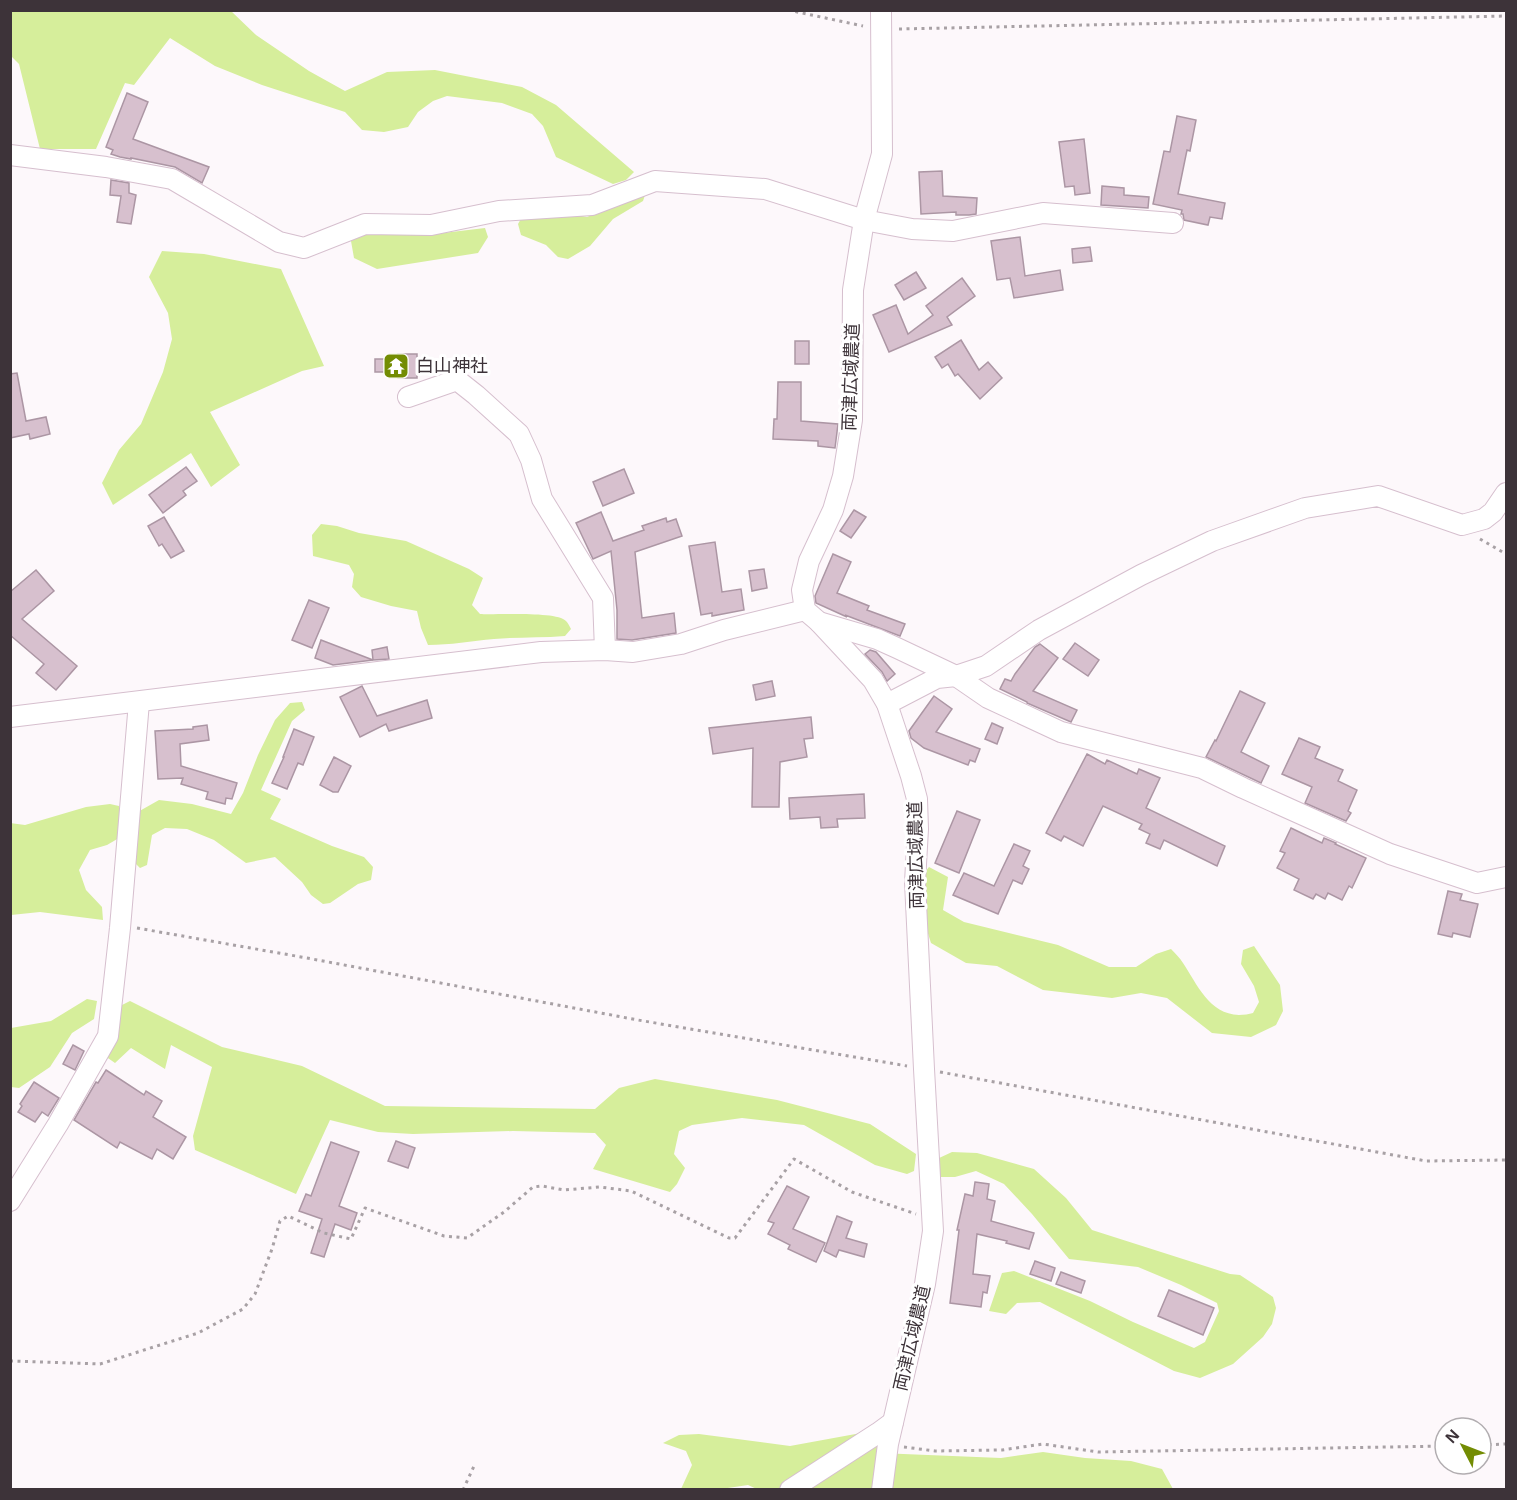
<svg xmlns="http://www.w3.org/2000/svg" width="1517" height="1500" viewBox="0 0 1517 1500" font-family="Arial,'Noto Sans JP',sans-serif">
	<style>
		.green { fill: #d6ee9b }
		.building { fill: #d7c0ce; stroke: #ac96a4; stroke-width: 1.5 }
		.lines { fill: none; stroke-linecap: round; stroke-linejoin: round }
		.minor-casing { stroke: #d6bfce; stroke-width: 22 }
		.path { stroke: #a8a1a5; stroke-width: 3; stroke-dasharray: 3 4.5; stroke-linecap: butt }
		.minor { stroke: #fff; stroke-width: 20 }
		.labels { text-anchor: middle; stroke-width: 6; stroke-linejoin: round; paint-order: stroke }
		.poi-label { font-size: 18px; fill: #3d3339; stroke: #fff; text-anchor: start }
		.street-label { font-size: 18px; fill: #3d3339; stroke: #fff }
	</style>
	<rect width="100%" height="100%" fill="#fdf8fb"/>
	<g class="green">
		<path d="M 11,11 L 231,11 L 256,35 L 309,71 L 345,91 L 387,72 L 435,70 L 522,87 L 556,105 L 634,172 L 626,180 L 613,184 L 556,157 L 543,126 L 532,114 L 502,103 L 447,96 L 433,101 L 418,112 L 408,127 L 384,132 L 362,130 L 345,112 L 262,85 L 215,66 L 170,38 L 134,85 L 125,83 L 96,149 L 40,149 L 19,64 L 11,56 Z"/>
		<path d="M 645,195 L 643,201 L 613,219 L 590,246 L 568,259 L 558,257 L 546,245 L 521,235 L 518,224 L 522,217 L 547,210 L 587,217 L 622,202 Z"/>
		<path d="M 485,228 L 488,237 L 478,253 L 377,269 L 354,258 L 351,241 L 364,233 L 443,233 Z"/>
		<path d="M 162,251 L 204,254 L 281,269 L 324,366 L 302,371 L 210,412 L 240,465 L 211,487 L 191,453 L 113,505 L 102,483 L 119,450 L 141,424 L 163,372 L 172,339 L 168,313 L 149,277 Z"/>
		<path d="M 321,524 L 337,526 L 359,533 L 406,541 L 469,569 L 483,578 L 472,605 L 480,614 C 496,615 557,611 566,621 C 568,623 570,627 571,629 L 565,636 C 541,638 517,637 494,639 C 472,641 450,645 428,645 L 421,628 L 417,611 L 391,606 L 361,597 L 352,587 L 354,574 L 349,565 L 313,556 L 312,535 Z"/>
		<path d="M 302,702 L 305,710 L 292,721 L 261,790 L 281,799 L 270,819 L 332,846 L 364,857 L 373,867 L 371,880 L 358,884 L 330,903 L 323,904 L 311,895 L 302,882 L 275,857 L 246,863 L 214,840 L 187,829 L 165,828 L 152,835 L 147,865 L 140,868 L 135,863 L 135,834 L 136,813 L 159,800 L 192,804 L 231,814 L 243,793 L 258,755 L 275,720 L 290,703 Z"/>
		<path d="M 110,804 L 119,806 L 119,838 L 107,845 L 90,850 L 79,870 L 86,890 L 102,907 L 103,920 L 40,912 L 11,915 L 10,823 L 25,825 L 86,807 Z"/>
		<path d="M 929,867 L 948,877 L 943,910 L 964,922 L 1058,945 L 1109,967 L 1136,967 L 1156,954 L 1171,949 C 1175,953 1180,958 1183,963 C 1197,984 1209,1014 1239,1015 C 1244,1015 1249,1014 1253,1013 L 1259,1002 L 1254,986 L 1241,964 L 1243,950 L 1254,946 L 1280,985 L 1283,1011 L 1276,1025 L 1251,1037 L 1212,1033 L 1167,998 L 1141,993 L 1112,998 L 1043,990 L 997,966 L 966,963 L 931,943 L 925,924 L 924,873 Z"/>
		<path d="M 87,999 L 97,1001 L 94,1019 L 72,1033 L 50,1067 L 19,1088 L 11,1087 L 11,1028 L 51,1021 Z"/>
		<path d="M 130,1001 L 222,1047 L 302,1066 L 385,1106 L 595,1109 L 619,1088 L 655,1079 L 777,1100 L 870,1124 L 916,1154 L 914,1171 L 907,1174 L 875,1165 L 804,1125 L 742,1118 L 692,1125 L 679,1131 L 674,1154 L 685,1168 L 677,1184 L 670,1192 L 593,1169 L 606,1145 L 595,1133 L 513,1131 L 413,1134 L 378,1132 L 330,1120 L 296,1194 L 195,1150 L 193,1136 L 212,1067 L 171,1045 L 165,1069 L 131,1048 L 115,1063 L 105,1056 L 122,1005 Z"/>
		<path d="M 952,1152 L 977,1153 L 1034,1169 L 1066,1198 L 1092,1230 L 1230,1274 L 1240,1275 L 1273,1297 L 1276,1308 L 1272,1324 L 1263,1337 L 1233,1364 L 1200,1378 L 1174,1371 L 1040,1302 L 1017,1303 L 1006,1314 L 989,1311 L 1002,1273 L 1014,1271 L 1090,1301 L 1133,1322 L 1194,1348 L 1205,1342 L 1219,1311 L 1217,1303 L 1181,1285 L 1138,1267 L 1069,1259 L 1032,1214 L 1004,1184 L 976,1171 L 955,1177 L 941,1177 L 936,1167 L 937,1159 Z"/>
		<path d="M 861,1433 L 882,1439 L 879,1453 L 1001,1458 L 1043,1452 L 1085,1458 L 1131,1461 L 1162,1469 L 1173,1489 L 759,1490 L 748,1485 L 721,1489 L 681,1489 L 692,1465 L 686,1451 L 663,1443 L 679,1435 L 699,1434 L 790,1446 Z"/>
	</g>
	<g class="building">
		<path d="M 127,93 L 148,102 L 133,139 L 209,167 L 202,183 L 175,167 L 131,158 L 131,159 L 120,157 L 111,154 L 113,150 L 106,147 Z"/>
		<path d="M 1177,116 L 1196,120 L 1190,151 L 1187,150 L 1178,194 L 1225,203 L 1222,219 L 1210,217 L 1208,225 L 1184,220 L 1183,214 L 1181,214 L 1182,210 L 1153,204 L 1164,151 L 1170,152 Z"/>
		<path d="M 1084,139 L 1090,193 L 1075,195 L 1074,186 L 1065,187 L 1059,142 Z"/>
		<path d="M 942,171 L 943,196 L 977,198 L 976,214 L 969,215 L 956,215 L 956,212 L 921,214 L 919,172 Z"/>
		<path d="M 111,180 L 129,183 L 129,193 L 136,195 L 131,224 L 117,222 L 121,196 L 110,195 Z"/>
		<path d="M 1102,186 L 1124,188 L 1124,195 L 1149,197 L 1148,208 L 1101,205 Z"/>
		<path d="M 1020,237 L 1025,276 L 1060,270 L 1063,290 L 1014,298 L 1010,278 L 997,280 L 991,241 Z"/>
		<path d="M 1090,247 L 1092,261 L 1073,263 L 1072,249 Z"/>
		<path d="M 916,272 L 926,288 L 904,300 L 895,285 Z"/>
		<path d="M 962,278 L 975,296 L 947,317 L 952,325 L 889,352 L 873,315 L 896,305 L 908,334 L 933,315 L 926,306 Z"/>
		<path d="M 961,340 L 979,370 L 988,362 L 1002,378 L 980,399 L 958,374 L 955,376 L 948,364 L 942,368 L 935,357 Z"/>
		<rect x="795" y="341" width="14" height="23"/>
		<path d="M 398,354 L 417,354 L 417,360 L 434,360 L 434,371 L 417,372 L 417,378 L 398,378 L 398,372 L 375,372 L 375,359 L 399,359 Z"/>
		<path d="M 17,373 L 26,421 L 46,417 L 50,434 L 30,439 L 29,434 L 10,438 L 10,374 Z"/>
		<path d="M 778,382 L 801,382 L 801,421 L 838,424 L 835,448 L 818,446 L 818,441 L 773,439 L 774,419 L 777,419 Z"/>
		<path d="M 186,467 L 197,481 L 183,491 L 186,495 L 163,513 L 149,495 Z"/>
		<path d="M 624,469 L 634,493 L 603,506 L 593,482 Z"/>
		<path d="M 854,510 L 866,517 L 851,538 L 840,531 Z"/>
		<path d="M 601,512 L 613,541 L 644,530 L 642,526 L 666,518 L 667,522 L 676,519 L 682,536 L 635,552 L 642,618 L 674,613 L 676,633 L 632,640 L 617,639 L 617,610 L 611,551 L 593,559 L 576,523 Z"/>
		<path d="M 164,517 L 184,551 L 171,558 L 162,544 L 159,546 L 148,526 Z"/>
		<path d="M 715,542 L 722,592 L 741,589 L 744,610 L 712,616 L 712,613 L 701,615 L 689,546 Z"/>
		<path d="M 833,554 L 851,562 L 837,593 L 869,606 L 867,610 L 905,624 L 900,636 L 845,615 L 847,617 L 816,603 L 815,596 Z"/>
		<path d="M 764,569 L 767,588 L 752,591 L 749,571 Z"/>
		<path d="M 36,570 L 54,591 L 22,619 L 77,666 L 56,690 L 36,673 L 44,664 L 10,635 L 10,592 Z"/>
		<path d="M 309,600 L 329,608 L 312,648 L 292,640 Z"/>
		<path d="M 321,640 L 373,660 L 333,665 L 315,658 Z"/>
		<path d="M 1075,643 L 1099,660 L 1088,676 L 1063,659 Z"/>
		<path d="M 1040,644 L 1058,658 L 1033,691 L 1077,710 L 1071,722 L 1027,703 L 1027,702 L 1000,689 L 1005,679 L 1011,681 L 1015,674 L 1035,647 Z"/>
		<path d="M 387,647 L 389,659 L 373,660 L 372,650 Z"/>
		<path d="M 870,650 L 876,652 L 895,674 L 887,681 L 882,672 L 865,654 Z"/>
		<path d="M 772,681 L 775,696 L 756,700 L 753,685 Z"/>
		<path d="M 362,686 L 377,716 L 427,700 L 432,718 L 389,731 L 386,724 L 360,737 L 340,697 Z"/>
		<path d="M 1240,691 L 1265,703 L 1241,752 L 1269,766 L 1261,783 L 1206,757 L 1215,740 L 1216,741 Z"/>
		<path d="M 934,696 L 952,709 L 936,732 L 980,749 L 975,762 L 970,760 L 968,765 L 924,748 L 911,738 L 909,731 Z"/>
		<path d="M 811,717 L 813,738 L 804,739 L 807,757 L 780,762 L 779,807 L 752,807 L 753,748 L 713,754 L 709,728 Z"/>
		<path d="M 992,723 L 1003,728 L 997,744 L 985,739 Z"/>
		<path d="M 207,725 L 209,740 L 180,744 L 181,766 L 237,783 L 232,799 L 226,798 L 225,804 L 206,799 L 208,792 L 181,784 L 183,778 L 158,779 L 155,731 L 193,729 L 193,727 Z"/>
		<path d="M 294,729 L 314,737 L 303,765 L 298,763 L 287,789 L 272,783 L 284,757 L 283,757 Z"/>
		<path d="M 1299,738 L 1320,747 L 1315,758 L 1343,770 L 1338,781 L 1357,790 L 1348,811 L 1351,813 L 1346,821 L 1305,803 L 1312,787 L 1282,774 Z"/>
		<path d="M 1087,754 L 1105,764 L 1107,760 L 1137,774 L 1139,769 L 1160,778 L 1146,808 L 1225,846 L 1217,866 L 1164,840 L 1160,849 L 1146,843 L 1150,834 L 1139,829 L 1142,824 L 1103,806 L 1083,846 L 1064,836 L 1061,841 L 1046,833 Z"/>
		<path d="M 334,757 L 351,766 L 338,792 L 333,792 L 320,785 Z"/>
		<path d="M 864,794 L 865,818 L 837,819 L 838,827 L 821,828 L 820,817 L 790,819 L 789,798 Z"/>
		<path d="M 957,811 L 980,820 L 959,873 L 935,863 Z"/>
		<path d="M 1291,828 L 1322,843 L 1324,838 L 1336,843 L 1335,844 L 1366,858 L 1352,888 L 1349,886 L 1342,900 L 1328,893 L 1325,899 L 1316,894 L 1313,899 L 1294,890 L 1299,879 L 1277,868 L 1285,853 L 1280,851 Z"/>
		<path d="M 1014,844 L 1030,851 L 1023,866 L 1029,869 L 1022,884 L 1013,880 L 998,914 L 953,895 L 964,873 L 994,886 Z"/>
		<path d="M 1448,891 L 1462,894 L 1460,900 L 1478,904 L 1470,937 L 1453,933 L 1452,937 L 1438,934 Z"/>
		<path d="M 73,1045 L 84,1051 L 75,1070 L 63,1064 Z"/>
		<path d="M 106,1070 L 144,1095 L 146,1091 L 162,1101 L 153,1117 L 186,1137 L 173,1159 L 157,1149 L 152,1159 L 120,1142 L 117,1148 L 74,1120 L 96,1082 L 98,1083 Z"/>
		<path d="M 34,1082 L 59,1098 L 48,1116 L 42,1112 L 35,1122 L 18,1112 L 22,1106 L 20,1104 Z"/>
		<path d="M 396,1141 L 415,1148 L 408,1168 L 388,1161 Z"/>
		<path d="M 331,1142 L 359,1152 L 339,1206 L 357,1213 L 351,1230 L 335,1224 L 324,1257 L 311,1253 L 322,1219 L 299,1211 L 306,1194 L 311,1196 Z"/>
		<path d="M 975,1182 L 989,1184 L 987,1199 L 995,1201 L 991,1221 L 1034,1233 L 1029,1249 L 1006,1243 L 1007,1241 L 977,1234 L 973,1274 L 990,1276 L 987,1293 L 983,1292 L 981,1307 L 950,1303 L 959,1230 L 957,1230 L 965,1194 L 973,1196 Z"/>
		<path d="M 787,1186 L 809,1197 L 793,1229 L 825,1243 L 816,1262 L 788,1249 L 790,1245 L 768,1234 L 774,1223 L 768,1221 Z"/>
		<path d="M 837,1216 L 852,1222 L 846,1238 L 867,1244 L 864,1257 L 839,1250 L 836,1257 L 824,1251 Z"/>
		<path d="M 1035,1261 L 1055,1268 L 1051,1281 L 1030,1274 Z"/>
		<path d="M 1061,1272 L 1085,1281 L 1081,1293 L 1056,1284 Z"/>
		<path d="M 1169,1290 L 1214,1308 L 1203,1335 L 1158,1316 Z"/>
	</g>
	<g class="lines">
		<g class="minor-casing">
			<g id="minor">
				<path d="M 881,10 L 882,154 L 864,220 L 853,290 L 852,420 L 843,476 L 833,510 L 809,561 L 802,590 L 805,610 L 819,622 L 873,680 L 887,704 L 911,776 L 917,799 L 918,829 L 915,882 L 924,1069 L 933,1231 L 925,1284 L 888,1444 L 882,1490"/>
				<path d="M 10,155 L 106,167 L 172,179 L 279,242 L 304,248 L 365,224 L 431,225 L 499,211 L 592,205 L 655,181 L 765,189 L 864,220 L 912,229 L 953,231 L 1043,213 L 1173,223"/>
				<path d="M 408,397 L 457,380 L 476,395 L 519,434 L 531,460 L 542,499 L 603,598 L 605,650"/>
				<path d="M 819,622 L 877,639 L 897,648 L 956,676 L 988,698 L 1061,732 L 1202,768 L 1243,788 L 1390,854 L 1477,883 L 1506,877"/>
				<path d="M 887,704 L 937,678 L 956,676 L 986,666 L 1039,630 L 1141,575 L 1212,541 L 1305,508 L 1378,496 L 1462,525 L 1484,519 L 1493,512 L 1506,493"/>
				<path d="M 10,717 L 541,652 L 605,650 L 633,652 L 681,644 L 724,630 L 805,610"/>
				<path d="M 10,1201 L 58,1124 L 108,1036 L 120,928 L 139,702"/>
				<path d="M 790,1490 L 878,1433 L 893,1422"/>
			</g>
		</g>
		<g class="path">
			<path d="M 788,10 L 863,26"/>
			<path d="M 899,29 L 1506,16"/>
			<path d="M 1480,539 L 1506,554"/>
			<path d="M 137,928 L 307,958 L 638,1020 L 907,1066"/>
			<path d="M 940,1072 L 1426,1161 L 1506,1160"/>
			<path d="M 10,1361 L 100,1364 L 198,1333 L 243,1309 L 255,1294 L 272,1249 L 280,1221 L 288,1216 L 324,1233 L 351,1239 L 365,1208 L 444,1236 L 467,1238 L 504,1212 L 533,1187 L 542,1186 L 564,1190 L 600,1187 L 631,1191 L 729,1238 L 735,1238 L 794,1159 L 852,1192 L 916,1214"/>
			<path d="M 1481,1445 L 1506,1444"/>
			<path d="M 904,1447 L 935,1451 L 1002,1450 L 1043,1444 L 1098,1452 L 1445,1446"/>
			<path d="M 463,1490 L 474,1466"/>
		</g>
		<use href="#minor" class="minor"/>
	</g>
	<defs>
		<g id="temple-square" transform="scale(1.35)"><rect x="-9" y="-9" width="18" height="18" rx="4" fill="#738c03" stroke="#fff"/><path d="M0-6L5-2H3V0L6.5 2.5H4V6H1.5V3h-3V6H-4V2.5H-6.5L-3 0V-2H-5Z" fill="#fff"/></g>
	</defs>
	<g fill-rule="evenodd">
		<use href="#temple-square" x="396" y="366"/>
	</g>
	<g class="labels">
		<g class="poi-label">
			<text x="416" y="372">白山神社</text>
		</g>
		<g class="street-label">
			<text transform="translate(851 377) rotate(-88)" y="6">両津広域農道</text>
			<text transform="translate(916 855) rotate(-91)" y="6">両津広域農道</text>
			<text transform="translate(912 1338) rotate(-77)" y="6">両津広域農道</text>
		</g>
	</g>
	<rect width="1517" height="1500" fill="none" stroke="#3d3339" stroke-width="24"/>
	<g transform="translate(1463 1446) rotate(312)"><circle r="28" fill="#ffffff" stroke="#b1adb0" stroke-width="1.5"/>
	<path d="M0-4.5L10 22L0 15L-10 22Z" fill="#738c03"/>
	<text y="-9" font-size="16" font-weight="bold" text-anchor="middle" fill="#3d3339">N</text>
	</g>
</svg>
